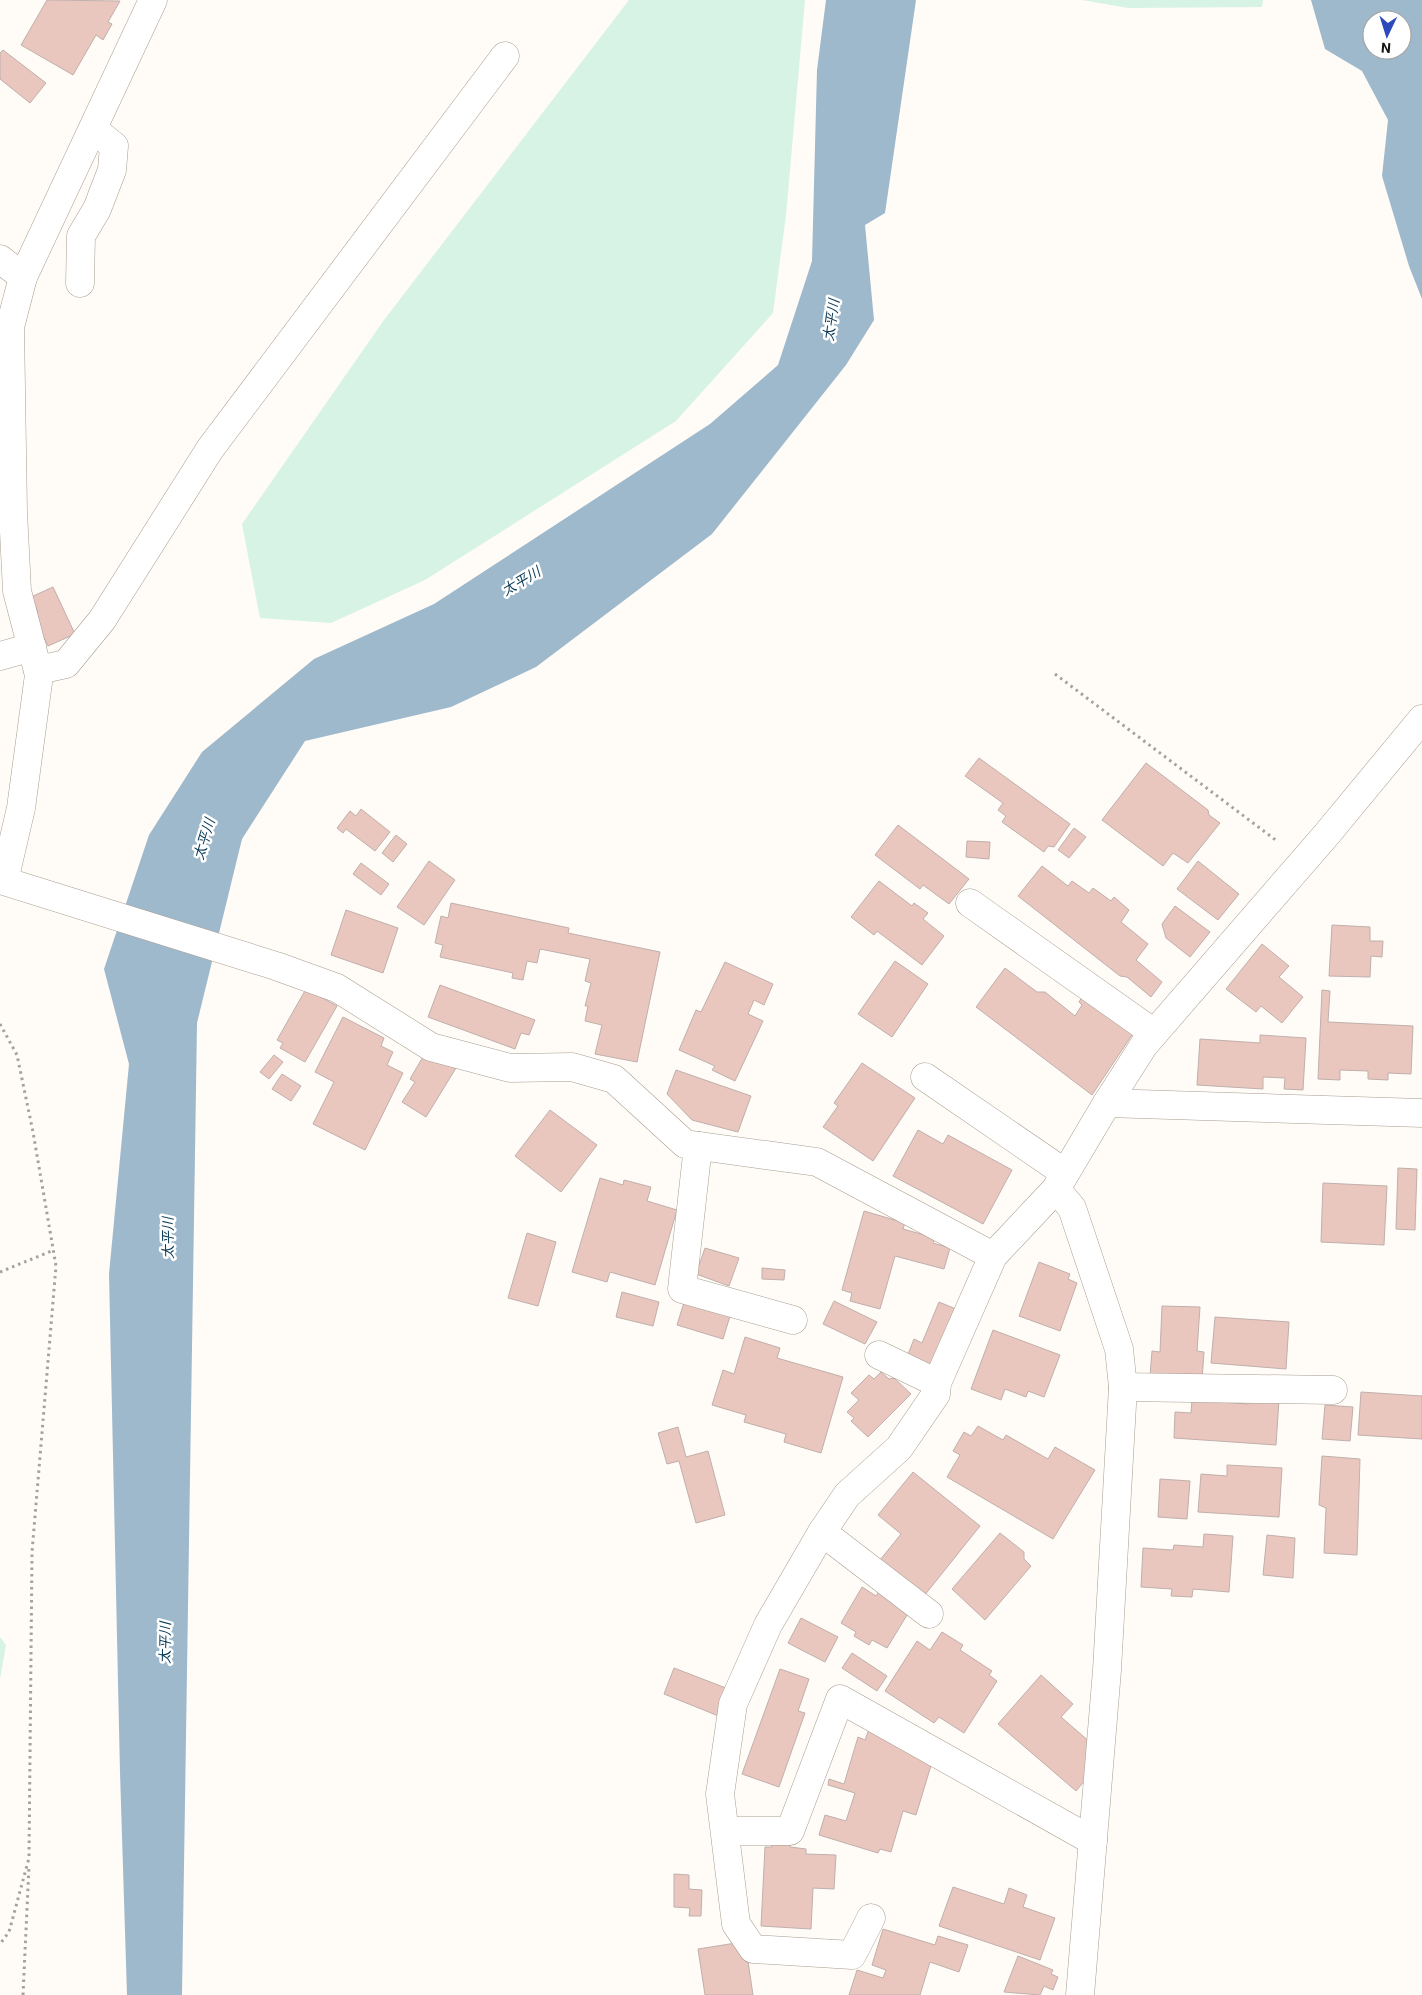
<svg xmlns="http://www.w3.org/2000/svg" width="1422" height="1995" viewBox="0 0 1422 1995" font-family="Roboto,'Noto Sans JP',sans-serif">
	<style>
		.green { fill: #d7f3e5 }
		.water { fill: #9eb8cc; fill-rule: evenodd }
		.building { fill: #e9c7bf; stroke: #c0afab }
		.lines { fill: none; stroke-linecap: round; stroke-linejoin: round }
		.minor-casing { stroke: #a79d91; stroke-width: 29 }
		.path { stroke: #a5a19c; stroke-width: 3; stroke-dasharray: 2.5 4; stroke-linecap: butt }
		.minor { stroke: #fff; stroke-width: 28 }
		.labels { text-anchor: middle; stroke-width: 5; stroke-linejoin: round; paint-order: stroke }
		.water-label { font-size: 14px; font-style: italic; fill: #0b3a57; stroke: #fff }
	</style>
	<rect width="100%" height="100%" fill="#fffbf6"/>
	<g class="green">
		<path d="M 629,0 L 805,0 L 786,215 L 773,313 L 676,421 L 425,580 L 331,623 L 260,618 L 242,524 L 384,320 Z"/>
		<path d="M 1082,0 L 1263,0 L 1262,7 L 1128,8 Z"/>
		<path d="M 0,1637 L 6,1645 L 0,1679 Z"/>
	</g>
	<g class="water">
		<path d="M 826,0 L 916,0 L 885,213 L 865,225 L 874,320 L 846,365 L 712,534 L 536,667 L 451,707 L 305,741 L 242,839 L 197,1023 L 182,1995 L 127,1995 L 120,1772 L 109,1274 L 129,1064 L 104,969 L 149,835 L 202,752 L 314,659 L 434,604 L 710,424 L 778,365 L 812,261 L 817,70 Z"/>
		<path d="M 1311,0 L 1422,0 L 1422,299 L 1409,266 L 1382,176 L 1388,120 L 1362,71 L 1325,49 ZM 1372,20 L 1402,20 L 1402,50 L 1372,50 Z"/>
	</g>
	<g class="building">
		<path d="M 47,0 L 120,1 L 108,22 L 112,24 L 103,40 L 96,35 L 73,75 L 21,45 Z"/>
		<path d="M 3,50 L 46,83 L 30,103 L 0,79 L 0,53 Z"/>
		<path d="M 53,587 L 75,634 L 48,646 L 33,615 L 38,612 L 31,597 Z"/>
		<path d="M 979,758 L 1070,824 L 1054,847 L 1048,846 L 1044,852 L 1002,822 L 1006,816 L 998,810 L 1003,803 L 965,776 Z"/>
		<path d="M 1146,763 L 1208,810 L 1209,815 L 1220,823 L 1188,863 L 1173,853 L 1163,866 L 1102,820 Z"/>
		<path d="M 361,809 L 390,832 L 375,851 L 346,829 L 343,833 L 337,828 L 350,811 L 356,816 Z"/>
		<path d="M 898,825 L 969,879 L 949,904 L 923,885 L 920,889 L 875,855 Z"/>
		<path d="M 1074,828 L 1086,837 L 1069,858 L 1058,850 Z"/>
		<path d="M 396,835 L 407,844 L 393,862 L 382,853 Z"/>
		<path d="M 967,841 L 990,842 L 989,859 L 966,857 Z"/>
		<path d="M 429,861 L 455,880 L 424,925 L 397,907 Z"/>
		<path d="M 1198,861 L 1239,894 L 1218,920 L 1177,889 Z"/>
		<path d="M 361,863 L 389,884 L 381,895 L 353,874 Z"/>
		<path d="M 1042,866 L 1068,886 L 1072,881 L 1089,893 L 1093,888 L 1111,901 L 1114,897 L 1129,910 L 1121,922 L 1148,944 L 1136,960 L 1162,982 L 1151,997 L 1127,977 L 1120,976 L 1018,896 Z"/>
		<path d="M 879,881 L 912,906 L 914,903 L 928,913 L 923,919 L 944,936 L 922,965 L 877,931 L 874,935 L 851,917 Z"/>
		<path d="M 451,903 L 569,928 L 568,933 L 660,952 L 637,1062 L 595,1054 L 602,1025 L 585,1021 L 588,1006 L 585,1006 L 591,983 L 585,981 L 590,959 L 540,949 L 537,963 L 527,961 L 523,980 L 512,978 L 513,973 L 440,957 L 443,945 L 435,943 L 441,916 L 448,918 Z"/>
		<path d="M 1175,906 L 1210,932 L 1190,957 L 1166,938 L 1162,924 Z"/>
		<path d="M 346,910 L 398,928 L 383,973 L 331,955 Z"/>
		<path d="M 1332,925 L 1370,927 L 1370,941 L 1383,941 L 1382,957 L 1371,956 L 1370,977 L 1329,976 Z"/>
		<path d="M 1262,944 L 1289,966 L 1279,977 L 1303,997 L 1282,1023 L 1261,1006 L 1256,1012 L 1226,989 Z"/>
		<path d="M 895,961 L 928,984 L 892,1037 L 858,1014 Z"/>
		<path d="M 725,962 L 773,984 L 764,1005 L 754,1000 L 748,1014 L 763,1021 L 735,1081 L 712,1070 L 715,1066 L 679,1050 L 696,1010 L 701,1012 Z"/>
		<path d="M 1005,968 L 1037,992 L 1045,992 L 1075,1016 L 1082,1005 L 1079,1002 L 1087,989 L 1134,1032 L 1092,1095 L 976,1007 Z"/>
		<path d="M 440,985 L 535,1020 L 529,1035 L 521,1033 L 515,1049 L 428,1017 Z"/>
		<path d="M 306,989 L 337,1006 L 305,1062 L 280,1048 L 283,1043 L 277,1040 Z"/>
		<path d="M 1322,990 L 1330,991 L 1328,1022 L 1413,1026 L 1411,1074 L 1388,1073 L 1388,1080 L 1368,1079 L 1368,1071 L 1340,1070 L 1340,1080 L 1318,1079 Z"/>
		<path d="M 343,1017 L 384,1038 L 381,1046 L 393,1052 L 387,1065 L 403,1073 L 365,1150 L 313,1124 L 334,1082 L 315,1072 Z"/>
		<path d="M 1260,1035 L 1306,1038 L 1303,1090 L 1284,1089 L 1285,1078 L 1263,1077 L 1263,1089 L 1197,1085 L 1200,1039 L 1260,1043 Z"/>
		<path d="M 427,1050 L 456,1068 L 426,1117 L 402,1102 L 415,1082 L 410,1079 Z"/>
		<path d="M 274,1055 L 283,1062 L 269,1079 L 260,1072 Z"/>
		<path d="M 862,1063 L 915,1098 L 873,1161 L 823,1127 L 838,1106 L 834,1103 Z"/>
		<path d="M 676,1070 L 751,1096 L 738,1132 L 692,1120 L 667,1094 Z"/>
		<path d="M 282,1074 L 301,1086 L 291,1101 L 272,1089 Z"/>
		<path d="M 550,1110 L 597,1145 L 561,1192 L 515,1156 Z"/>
		<path d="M 918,1130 L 943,1144 L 948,1135 L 1012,1170 L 983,1224 L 893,1176 Z"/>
		<path d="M 1398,1168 L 1417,1169 L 1415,1230 L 1396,1229 Z"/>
		<path d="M 600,1178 L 623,1185 L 624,1180 L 651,1187 L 647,1201 L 677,1210 L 655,1285 L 610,1272 L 607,1282 L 572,1272 Z"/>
		<path d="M 1323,1183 L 1387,1186 L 1384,1245 L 1321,1242 Z"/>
		<path d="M 864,1211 L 905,1223 L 903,1229 L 935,1238 L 933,1243 L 950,1248 L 944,1269 L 895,1256 L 880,1309 L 850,1301 L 852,1293 L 842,1290 Z"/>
		<path d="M 527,1233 L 556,1242 L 538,1306 L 508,1298 Z"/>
		<path d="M 705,1248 L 739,1258 L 729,1286 L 696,1274 Z"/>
		<path d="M 1039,1262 L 1070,1274 L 1068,1279 L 1077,1283 L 1060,1331 L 1019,1316 Z"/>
		<path d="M 762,1268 L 785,1270 L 784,1280 L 762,1279 Z"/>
		<path d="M 622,1292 L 659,1302 L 653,1326 L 616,1317 Z"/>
		<path d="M 685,1299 L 731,1313 L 723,1339 L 677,1325 Z"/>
		<path d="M 834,1301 L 877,1322 L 865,1344 L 823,1324 Z"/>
		<path d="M 939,1302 L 956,1309 L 930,1372 L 905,1362 L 914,1339 L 922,1343 Z"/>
		<path d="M 1162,1306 L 1200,1307 L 1197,1351 L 1204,1352 L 1202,1380 L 1150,1376 L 1152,1351 L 1160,1352 Z"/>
		<path d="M 1215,1317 L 1289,1322 L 1286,1369 L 1211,1363 Z"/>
		<path d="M 993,1330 L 1060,1355 L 1044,1397 L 1028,1391 L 1026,1397 L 1005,1389 L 1001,1400 L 971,1389 Z"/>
		<path d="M 745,1337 L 780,1348 L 777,1358 L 843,1377 L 821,1453 L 784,1442 L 786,1434 L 744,1422 L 746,1415 L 712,1405 L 723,1370 L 734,1374 Z"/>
		<path d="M 881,1372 L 889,1379 L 894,1378 L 911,1394 L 868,1437 L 851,1421 L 854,1418 L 847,1412 L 859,1400 L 851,1393 L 869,1375 L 874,1379 Z"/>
		<path d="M 1361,1392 L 1422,1396 L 1422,1439 L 1358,1435 Z"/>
		<path d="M 1248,1398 L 1279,1400 L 1276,1445 L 1174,1438 L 1175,1412 L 1191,1413 L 1192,1400 L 1248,1404 Z"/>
		<path d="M 1325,1405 L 1353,1407 L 1350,1441 L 1322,1439 Z"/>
		<path d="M 978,1426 L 1003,1440 L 1006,1435 L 1048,1459 L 1055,1447 L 1095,1470 L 1053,1539 L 947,1477 L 960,1455 L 953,1451 L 964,1432 L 971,1436 Z"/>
		<path d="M 678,1427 L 686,1457 L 708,1451 L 725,1515 L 696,1523 L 679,1461 L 667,1464 L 658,1433 Z"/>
		<path d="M 1322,1456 L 1360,1459 L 1357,1555 L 1324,1553 L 1326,1508 L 1319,1505 Z"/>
		<path d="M 1227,1465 L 1282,1468 L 1279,1517 L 1198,1512 L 1201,1474 L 1227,1476 Z"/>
		<path d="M 913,1472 L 980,1526 L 924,1596 L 880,1560 L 901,1534 L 878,1515 Z"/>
		<path d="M 1160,1479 L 1190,1481 L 1187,1519 L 1158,1517 Z"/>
		<path d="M 1000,1533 L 1024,1552 L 1024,1559 L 1031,1566 L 985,1620 L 952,1589 Z"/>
		<path d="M 1204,1534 L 1233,1536 L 1229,1592 L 1193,1589 L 1192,1597 L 1171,1596 L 1172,1589 L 1141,1587 L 1143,1548 L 1173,1550 L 1174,1545 L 1203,1547 Z"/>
		<path d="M 1267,1535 L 1295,1538 L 1293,1578 L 1263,1575 Z"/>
		<path d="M 862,1587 L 876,1596 L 880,1590 L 904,1602 L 907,1615 L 887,1648 L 872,1640 L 869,1645 L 854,1636 L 856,1632 L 841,1623 Z"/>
		<path d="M 801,1618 L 838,1637 L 825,1662 L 788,1643 Z"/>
		<path d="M 942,1632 L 963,1645 L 960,1650 L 992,1671 L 989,1675 L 997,1681 L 964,1733 L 939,1717 L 934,1723 L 885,1691 L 917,1641 L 930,1650 Z"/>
		<path d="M 852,1653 L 887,1676 L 877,1691 L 842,1668 Z"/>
		<path d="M 674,1668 L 731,1690 L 721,1717 L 664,1694 Z"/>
		<path d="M 780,1669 L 809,1679 L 798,1711 L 805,1713 L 779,1787 L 742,1774 Z"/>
		<path d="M 1041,1675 L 1073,1704 L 1061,1717 L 1091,1743 L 1088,1777 L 1076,1791 L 998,1724 Z"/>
		<path d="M 869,1729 L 933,1759 L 916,1815 L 903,1811 L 891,1852 L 880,1849 L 878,1853 L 819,1835 L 825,1815 L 846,1821 L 855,1793 L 828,1785 L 829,1779 L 844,1784 L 858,1737 L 865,1740 Z"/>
		<path d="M 772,1841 L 791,1842 L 790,1847 L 806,1849 L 806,1854 L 836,1855 L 834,1889 L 813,1888 L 811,1929 L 761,1926 L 765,1847 L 772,1847 Z"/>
		<path d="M 674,1874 L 689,1875 L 689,1889 L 702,1890 L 701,1916 L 689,1916 L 690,1908 L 674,1907 Z"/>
		<path d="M 953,1887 L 1004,1904 L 1009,1888 L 1027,1895 L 1023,1907 L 1055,1918 L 1040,1960 L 939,1926 Z"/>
		<path d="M 883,1929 L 935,1945 L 938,1936 L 968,1945 L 959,1972 L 930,1962 L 920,1995 L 849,1995 L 857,1970 L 883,1978 L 886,1970 L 872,1965 Z"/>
		<path d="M 736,1943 L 746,1948 L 753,1995 L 705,1995 L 698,1949 Z"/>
		<path d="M 1018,1956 L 1053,1970 L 1051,1974 L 1058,1977 L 1053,1990 L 1044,1986 L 1040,1995 L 1004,1992 Z"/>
	</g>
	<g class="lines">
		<g class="minor-casing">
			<g id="minor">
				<path d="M 153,0 L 23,277 L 10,327 L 13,512 L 17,591 L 39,675 L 21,808 L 4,881 L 276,966 L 337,988 L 431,1047 L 510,1068 L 572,1067 L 614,1079 L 685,1144 L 817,1162 L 993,1256"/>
				<path d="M 0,259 L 23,277"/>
				<path d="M 80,283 L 81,236 L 97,209 L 112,170 L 114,146 L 93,129"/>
				<path d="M 0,656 L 32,647"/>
				<path d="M 38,670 L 66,664 L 102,620 L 210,449 L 505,56"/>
				<path d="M 970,903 L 1154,1033"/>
				<path d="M 925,1077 L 1065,1173"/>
				<path d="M 1107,1103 L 1422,1113"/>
				<path d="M 698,1146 L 682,1289 L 793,1320"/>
				<path d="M 1056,1189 L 1072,1208 L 1119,1349 L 1123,1387 L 1107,1670 L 1080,1995"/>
				<path d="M 879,1355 L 937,1383"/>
				<path d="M 1123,1387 L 1333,1390"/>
				<path d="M 822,1532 L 929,1614"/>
				<path d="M 726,1831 L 790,1831 L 840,1699 L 1093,1841"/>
				<path d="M 871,1918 L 852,1955 L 753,1949 L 736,1924 L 720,1794 L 733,1704 L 768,1625 L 822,1532 L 847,1495 L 899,1448 L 936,1394 L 937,1383 L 993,1256 L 1056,1189 L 1107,1103 L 1144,1045 L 1327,834 L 1422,719"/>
			</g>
		</g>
		<g class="path">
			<path d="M 1055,674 L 1277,841"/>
			<path d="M 0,1024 L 17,1055 L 33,1132 L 56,1266 L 32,1552 L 29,1858 L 9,1932 L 0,1944"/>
			<path d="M 0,1272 L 54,1250"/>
			<path d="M 23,1995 L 29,1866"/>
		</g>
		<use href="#minor" class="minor"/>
	</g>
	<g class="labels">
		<g class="water-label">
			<text transform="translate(831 320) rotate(-82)" y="5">太平川</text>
			<text transform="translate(521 581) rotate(-31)" y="5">太平川</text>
			<text transform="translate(204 839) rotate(-73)" y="5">太平川</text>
			<text transform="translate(168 1238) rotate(-91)" y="5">太平川</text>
			<text transform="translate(165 1643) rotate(-89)" y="5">太平川</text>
		</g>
	</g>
	<g transform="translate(1387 35) rotate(184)"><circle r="24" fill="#ffffff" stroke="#a3a2a0"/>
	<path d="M0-4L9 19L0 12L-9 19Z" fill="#2c4aba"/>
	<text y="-8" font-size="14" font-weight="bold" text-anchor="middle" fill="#191611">N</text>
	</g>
</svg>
